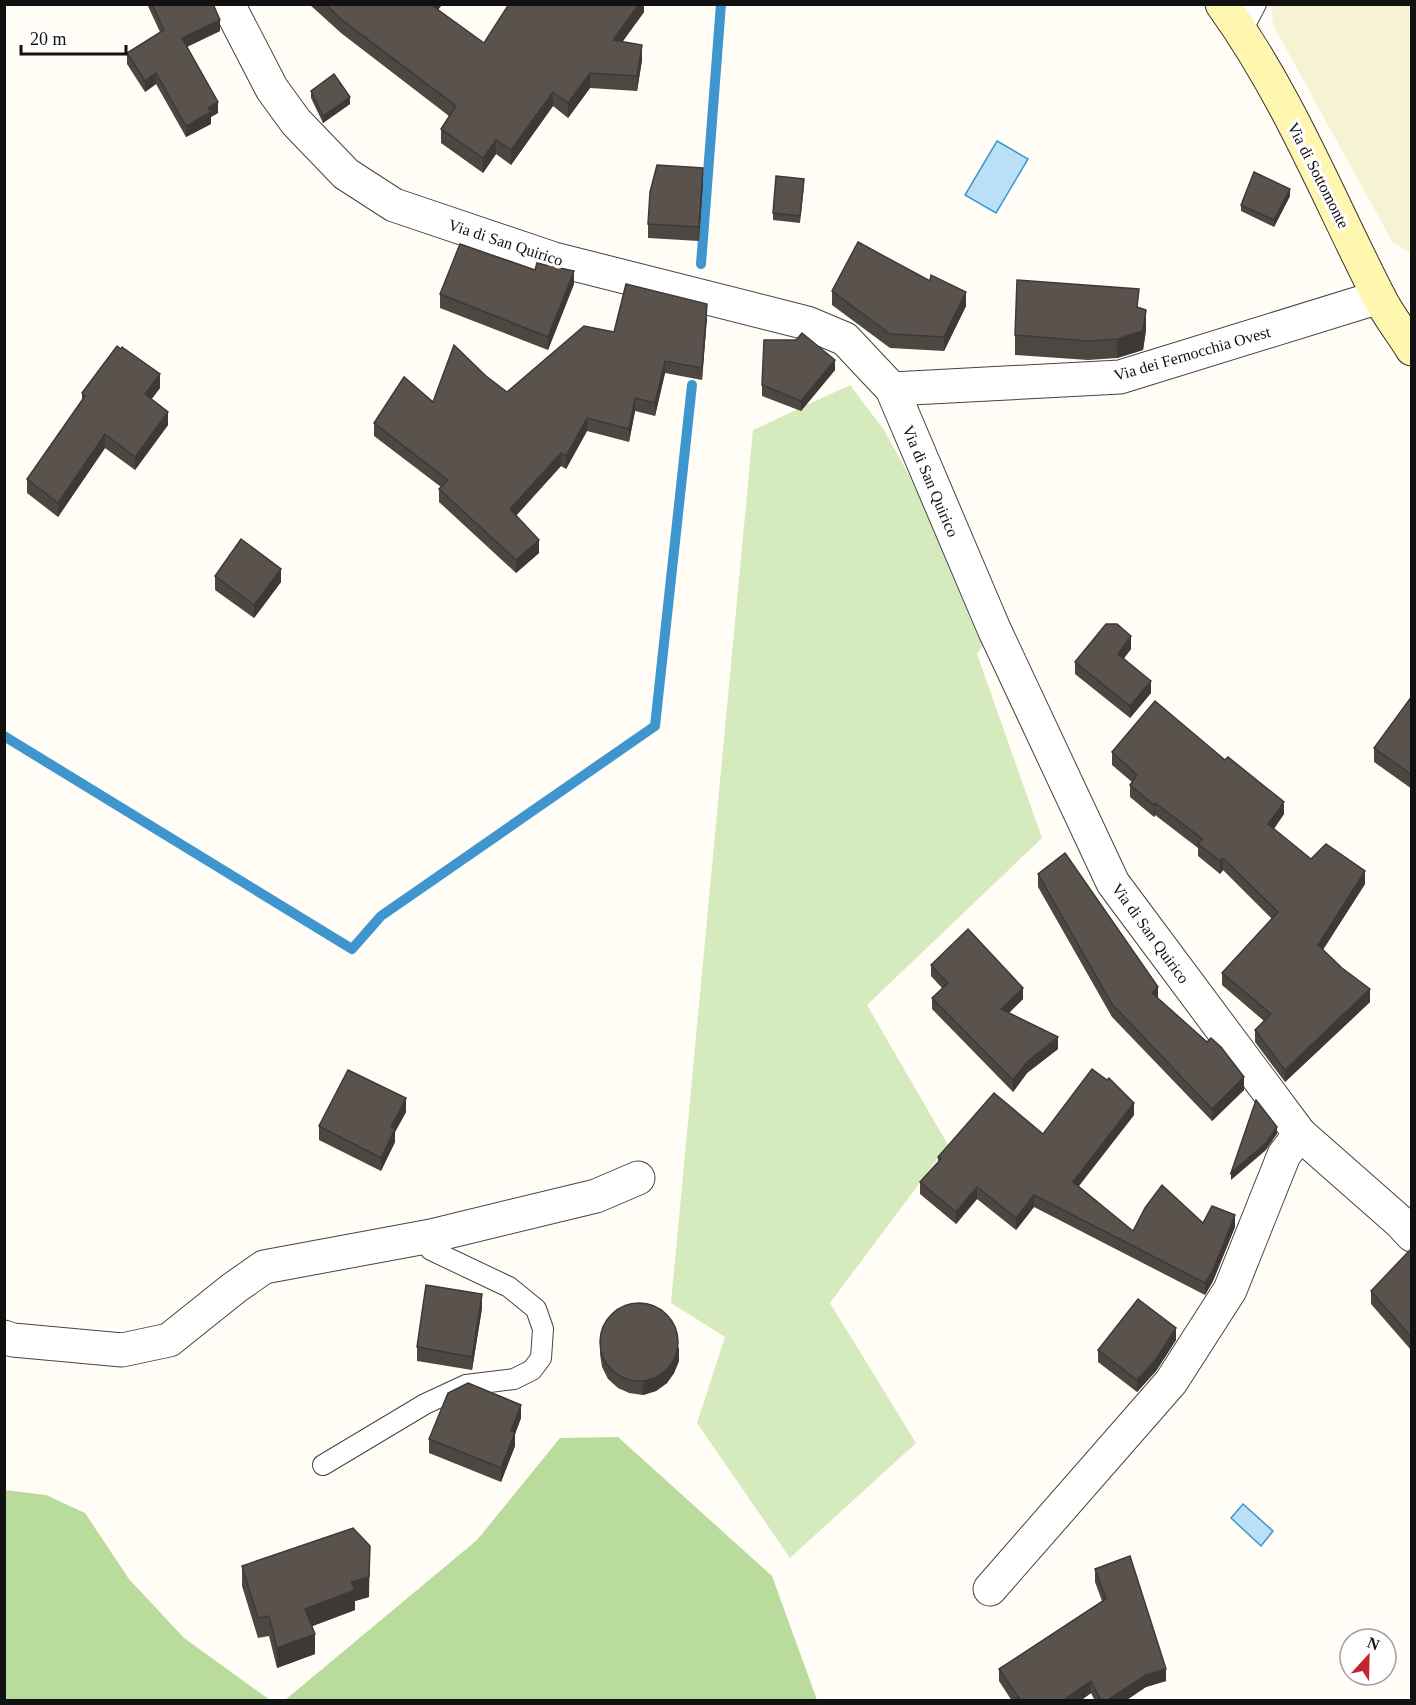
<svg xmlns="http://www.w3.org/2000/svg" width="1416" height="1705" viewBox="0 0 1416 1705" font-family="Georgia,serif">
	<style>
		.farmland { fill: #f6f3d4 }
		.green { fill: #d5ebbd }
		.forest { fill: #b9dc9c }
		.water { fill: #b9e0f7; stroke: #3f96cf; stroke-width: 1.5 }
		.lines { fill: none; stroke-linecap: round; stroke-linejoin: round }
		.stream { stroke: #3f96cf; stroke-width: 10 }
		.lane-casing { stroke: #444; stroke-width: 22 }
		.street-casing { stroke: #444; stroke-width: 35 }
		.secondary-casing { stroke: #333; stroke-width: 35 }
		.lane { stroke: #fff; stroke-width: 20 }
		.street { stroke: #fff; stroke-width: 33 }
		.secondary { stroke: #fff6b0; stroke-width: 33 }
		.wall { fill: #4d4742 }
		.shaded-wall { fill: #3f3936 }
		.building { fill: #5a524d; stroke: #3f3936; stroke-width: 1.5 }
		.labels { text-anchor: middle; stroke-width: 6; stroke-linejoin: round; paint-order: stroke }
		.street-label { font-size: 16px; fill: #111; stroke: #fff }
	</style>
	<rect width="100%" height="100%" fill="#fffdf5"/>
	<path class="farmland" d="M 1271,5 L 1411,5 L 1411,253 L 1393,243 L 1273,25 Z"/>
	<path class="green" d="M 850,385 L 884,430 L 994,629 L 977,654 L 1042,838 L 867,1005 L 948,1145 L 830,1303 L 916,1443 L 790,1558 L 697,1423 L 725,1337 L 671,1303 L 753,430 Z"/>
	<g class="forest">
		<path d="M 618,1437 L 772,1576 L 817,1700 L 285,1700 L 477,1540 L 560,1438 Z"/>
		<path d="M 5,1490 L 46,1495 L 85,1513 L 129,1579 L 184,1638 L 270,1700 L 5,1700 Z"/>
	</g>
	<g class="water">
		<path d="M 997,141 L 1028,159 L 996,213 L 965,195 Z"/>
		<path d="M 1243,1504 L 1273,1531 L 1261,1546 L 1231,1518 Z"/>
	</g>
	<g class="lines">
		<g class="stream">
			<path d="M 701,264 L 721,4"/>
			<path d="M 4,736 L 352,949 L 381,916 L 655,726 L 692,385"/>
		</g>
		<g class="lane-casing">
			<g id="lane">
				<path d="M 1242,31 L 1256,4"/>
				<path d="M 323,1465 L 425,1404 L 466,1385 L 514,1379 L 532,1370 L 541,1358 L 543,1329 L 536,1309 L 509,1287 L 431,1250 L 431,1236"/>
			</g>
		</g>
		<g class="street-casing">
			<g id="street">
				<path d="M 228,4 L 272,89 L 296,122 L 346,174 L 394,205 L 554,259 L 807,323 L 845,339 L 892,389 L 994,629 L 1113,883 L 1300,1134 L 1400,1222 L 1412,1235"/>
				<path d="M 892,389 L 1120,377 L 1379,297"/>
				<path d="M 4,1337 L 13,1340 L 122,1350 L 169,1340 L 234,1288 L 264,1267 L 431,1236 L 596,1196 L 638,1178"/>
				<path d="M 990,1589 L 1171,1382 L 1230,1290 L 1284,1155 L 1300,1134"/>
			</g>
		</g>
		<g class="secondary-casing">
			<path id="secondary" d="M 1222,4 C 1287,94 1328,197 1378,295 C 1387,314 1401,331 1412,349"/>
		</g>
		<use href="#lane" class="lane"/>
		<use href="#street" class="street"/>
		<use href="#secondary" class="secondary"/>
	</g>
	<g class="wall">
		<path d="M 147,4 L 213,4 L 220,31 L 187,47 L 218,113 L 211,117 L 211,124 L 186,137 L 156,84 L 145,92 L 127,64 L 127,53 L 160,32 Z"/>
		<path d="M 309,4 L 442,4 L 438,10 L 484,43 L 644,4 L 644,12 L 622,42 L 642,60 L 637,91 L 590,88 L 568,118 L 553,106 L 511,165 L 496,154 L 483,173 L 441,143 L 441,129 L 449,116 L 341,33 Z"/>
		<path d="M 311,91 L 350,104 L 323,123 L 311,98 Z"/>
		<path d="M 703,182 L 699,241 L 648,238 L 648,224 Z"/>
		<path d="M 804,186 L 800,223 L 773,220 L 773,213 Z"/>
		<path d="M 1290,196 L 1274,227 L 1241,211 L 1241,205 Z"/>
		<path d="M 930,281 L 966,306 L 944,351 L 890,348 L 832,305 L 832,291 Z"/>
		<path d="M 574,284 L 548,350 L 440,308 L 440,294 Z"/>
		<path d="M 1139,307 L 1146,330 L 1143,350 L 1117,358 L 1088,360 L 1015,355 L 1015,335 Z"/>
		<path d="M 707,317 L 702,380 L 665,373 L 655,416 L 635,411 L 629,442 L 587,431 L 566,469 L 561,466 L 516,516 L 539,553 L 516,573 L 439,502 L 439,489 L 441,487 L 374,436 L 374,423 L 433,402 L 507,392 L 614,332 Z"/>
		<path d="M 796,340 L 835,370 L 801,411 L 762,396 L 762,385 Z"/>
		<path d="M 160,388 L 151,399 L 168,425 L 135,470 L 105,448 L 58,517 L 27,493 L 27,479 L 82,400 L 82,393 Z"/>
		<path d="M 215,576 L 281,582 L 254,618 L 215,590 Z"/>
		<path d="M 1131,649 L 1124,658 L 1151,693 L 1130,718 L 1075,674 L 1075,662 Z"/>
		<path d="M 1412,696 L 1412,789 L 1374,762 L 1374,748 Z"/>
		<path d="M 1112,752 L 1284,814 L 1274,829 L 1311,859 L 1365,884 L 1323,950 L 1370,1002 L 1285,1082 L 1255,1042 L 1255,1030 L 1264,1021 L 1222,985 L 1222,973 L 1272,919 L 1223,870 L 1220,874 L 1198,856 L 1198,848 L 1155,815 L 1154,817 L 1130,797 L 1130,785 L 1132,782 L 1112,765 Z"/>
		<path d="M 1038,874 L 1158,999 L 1207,1042 L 1244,1090 L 1212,1121 L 1112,1017 L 1038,887 Z"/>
		<path d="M 931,965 L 1023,999 L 1009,1013 L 1058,1049 L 1027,1073 L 1013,1092 L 932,1009 L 932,998 L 942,988 L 931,976 Z"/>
		<path d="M 406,1112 L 395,1132 L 395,1142 L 381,1171 L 319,1140 L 319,1126 Z"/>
		<path d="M 1134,1115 L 1079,1186 L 1133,1231 L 1203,1223 L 1235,1227 L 1213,1281 L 1205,1295 L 1034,1207 L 1016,1230 L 977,1199 L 956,1224 L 920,1194 L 920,1182 L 938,1162 L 938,1157 Z"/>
		<path d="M 1412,1252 L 1412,1349 L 1411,1350 L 1371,1304 L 1371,1291 Z"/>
		<path d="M 482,1308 L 472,1370 L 417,1361 L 417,1347 Z"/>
		<path d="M 600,1340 L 679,1361 L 674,1373 L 667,1383 L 656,1391 L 643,1395 L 629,1393 L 618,1388 L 608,1379 L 602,1367 L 600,1354 Z"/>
		<path d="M 1176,1340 L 1156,1371 L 1137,1392 L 1098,1362 L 1098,1350 Z"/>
		<path d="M 521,1418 L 515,1434 L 515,1446 L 501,1482 L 429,1453 L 429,1439 Z"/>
		<path d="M 242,1566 L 369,1597 L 355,1601 L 355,1610 L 312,1626 L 315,1654 L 277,1668 L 269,1636 L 258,1638 L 242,1586 Z"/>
		<path d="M 1095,1569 L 1166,1681 L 1146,1687 L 1125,1701 L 1095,1701 L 1091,1693 L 1080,1701 L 1012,1701 L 999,1681 L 999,1669 L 1102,1601 L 1095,1582 Z"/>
	</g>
	<g class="shaded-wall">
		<path d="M 430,4 L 442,5 L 430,19 Z"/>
		<path d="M 639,4 L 644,4 L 644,12 L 613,55 L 613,40 Z"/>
		<path d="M 220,20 L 220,31 L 182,49 L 182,38 Z"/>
		<path d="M 642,45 L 642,60 L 637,91 L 637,76 Z"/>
		<path d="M 156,73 L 156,84 L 145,92 L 145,81 Z"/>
		<path d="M 590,73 L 590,88 L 568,118 L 568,103 Z"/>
		<path d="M 553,92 L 553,106 L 511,165 L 511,150 Z"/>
		<path d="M 350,97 L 350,104 L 323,123 L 323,116 Z"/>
		<path d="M 218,102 L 218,113 L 211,117 L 211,124 L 186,137 L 186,126 L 208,108 Z"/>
		<path d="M 496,140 L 496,154 L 483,173 L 483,158 Z"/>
		<path d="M 703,168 L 703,182 L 699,241 L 699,227 Z"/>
		<path d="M 1290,189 L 1290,196 L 1274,227 L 1274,220 Z"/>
		<path d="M 574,271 L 574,284 L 548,350 L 548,337 Z"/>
		<path d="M 966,292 L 966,306 L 944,351 L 944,337 Z"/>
		<path d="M 707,304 L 707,317 L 702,380 L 702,368 Z"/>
		<path d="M 1146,310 L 1146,330 L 1143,350 L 1117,358 L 1117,339 Z"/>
		<path d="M 835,360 L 835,370 L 801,411 L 801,401 Z"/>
		<path d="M 665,361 L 665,373 L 655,416 L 655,403 Z"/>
		<path d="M 160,374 L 160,388 L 145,408 L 145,394 Z"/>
		<path d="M 635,398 L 635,411 L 629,442 L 629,429 Z"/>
		<path d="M 168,412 L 168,425 L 135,470 L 135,457 Z"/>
		<path d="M 587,418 L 587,431 L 566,469 L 566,456 Z"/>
		<path d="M 105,434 L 105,448 L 58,517 L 58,503 Z"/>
		<path d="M 561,453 L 561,466 L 510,522 L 510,509 Z"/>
		<path d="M 539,540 L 539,553 L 516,573 L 516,560 Z"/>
		<path d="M 281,569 L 281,582 L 254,618 L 254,605 Z"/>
		<path d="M 1131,636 L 1131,649 L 1118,666 L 1118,654 Z"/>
		<path d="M 1151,681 L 1151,693 L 1130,718 L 1130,706 Z"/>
		<path d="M 1284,802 L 1284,814 L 1268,836 L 1268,824 Z"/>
		<path d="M 1155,803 L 1155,815 L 1154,817 L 1154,805 Z"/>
		<path d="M 1223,858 L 1223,870 L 1220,874 L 1220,861 Z"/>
		<path d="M 1365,871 L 1365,884 L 1318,957 L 1318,945 Z"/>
		<path d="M 1158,987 L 1158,1000 L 1152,993 Z"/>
		<path d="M 1023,988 L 1023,999 L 1001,1020 L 1001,1009 Z"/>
		<path d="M 1370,989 L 1370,1002 L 1285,1082 L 1285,1070 Z"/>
		<path d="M 1058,1037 L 1058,1049 L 1027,1073 L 1013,1092 L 1013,1080 L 1027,1062 Z"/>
		<path d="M 1244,1077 L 1244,1090 L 1212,1121 L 1212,1109 Z"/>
		<path d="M 406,1098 L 406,1112 L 395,1132 L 395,1142 L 381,1171 L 381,1158 L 391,1127 Z"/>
		<path d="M 1134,1103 L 1134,1115 L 1073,1193 L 1073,1182 Z"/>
		<path d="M 1277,1127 L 1277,1134 L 1266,1150 L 1231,1180 L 1231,1173 Z"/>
		<path d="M 977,1187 L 977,1199 L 956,1224 L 956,1212 Z"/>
		<path d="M 1034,1195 L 1034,1207 L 1016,1230 L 1016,1218 Z"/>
		<path d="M 1235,1215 L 1235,1227 L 1213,1281 L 1205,1295 L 1205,1283 Z"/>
		<path d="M 482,1294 L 482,1308 L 472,1370 L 472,1357 Z"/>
		<path d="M 1176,1328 L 1176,1340 L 1156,1371 L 1137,1392 L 1137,1380 Z"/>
		<path d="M 1411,1337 L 1412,1337 L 1412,1349 L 1411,1350 Z"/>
		<path d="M 679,1347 L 679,1361 L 674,1373 L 667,1383 L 656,1391 L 643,1395 L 643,1381 Z"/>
		<path d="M 521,1405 L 521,1418 L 515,1434 L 515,1446 L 501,1482 L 501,1468 L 511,1431 Z"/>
		<path d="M 370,1546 L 369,1597 L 355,1601 L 355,1610 L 305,1629 L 305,1609 L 351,1582 Z"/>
		<path d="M 315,1634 L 315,1654 L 277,1668 L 277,1648 Z"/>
		<path d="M 1166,1669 L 1166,1681 L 1146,1687 L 1125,1701 L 1106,1701 L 1146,1675 Z"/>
		<path d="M 1091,1681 L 1091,1693 L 1080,1701 L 1062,1701 Z"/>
	</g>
	<g class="building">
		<path d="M 152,4 L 213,4 L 220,20 L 182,38 L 218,102 L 208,108 L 211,112 L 186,126 L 156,73 L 145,81 L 127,53 L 164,30 Z"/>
		<path d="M 325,4 L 430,4 L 484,43 L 509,4 L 639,4 L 613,40 L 642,45 L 637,76 L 590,73 L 568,103 L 553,92 L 511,150 L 496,140 L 483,158 L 441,129 L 456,106 L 341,19 Z"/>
		<path d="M 334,74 L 350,97 L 323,116 L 311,91 Z"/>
		<path d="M 657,165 L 703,168 L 699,227 L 648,224 L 650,192 Z"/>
		<path d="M 1254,172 L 1290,189 L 1274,220 L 1241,205 Z"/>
		<path d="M 776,176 L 804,179 L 800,216 L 773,213 Z"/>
		<path d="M 858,242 L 930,281 L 931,275 L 966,292 L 944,337 L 890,334 L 832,291 Z"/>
		<path d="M 460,244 L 535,270 L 537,263 L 574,271 L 548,337 L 440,294 Z"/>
		<path d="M 1017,280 L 1139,289 L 1137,307 L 1146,310 L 1143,331 L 1117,339 L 1088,341 L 1015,335 Z"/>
		<path d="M 626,284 L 707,304 L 702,368 L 665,361 L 655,403 L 635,398 L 629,429 L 587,418 L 566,456 L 561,453 L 510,509 L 539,540 L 516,560 L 439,489 L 448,480 L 374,423 L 404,377 L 433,402 L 454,345 L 486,376 L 507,392 L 584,326 L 614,332 Z"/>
		<path d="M 802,333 L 835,360 L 801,401 L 762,385 L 764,340 L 796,340 Z"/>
		<path d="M 117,346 L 121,349 L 122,347 L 160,374 L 145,394 L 168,412 L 135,457 L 105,434 L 58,503 L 27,479 L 85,396 L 82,393 Z"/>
		<path d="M 241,539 L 281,569 L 254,605 L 215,576 Z"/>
		<path d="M 1106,624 L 1117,624 L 1131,636 L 1118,654 L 1151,681 L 1130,706 L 1075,662 Z"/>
		<path d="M 1412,696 L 1412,775 L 1374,748 Z"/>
		<path d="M 1155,701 L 1225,760 L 1228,757 L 1284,802 L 1268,824 L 1311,859 L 1326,844 L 1365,871 L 1318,945 L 1342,968 L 1370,989 L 1285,1070 L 1255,1030 L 1271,1014 L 1222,973 L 1278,912 L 1223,858 L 1220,861 L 1198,844 L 1202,839 L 1155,803 L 1154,805 L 1130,785 L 1137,775 L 1112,752 Z"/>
		<path d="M 1065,853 L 1158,987 L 1152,993 L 1207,1042 L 1211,1038 L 1221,1047 L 1244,1077 L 1212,1109 L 1112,1004 L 1038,874 Z"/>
		<path d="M 968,929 L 1023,988 L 1001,1009 L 1058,1037 L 1027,1062 L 1013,1080 L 932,998 L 948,983 L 931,965 Z"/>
		<path d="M 1092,1069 L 1107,1080 L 1109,1078 L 1134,1103 L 1073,1182 L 1133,1231 L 1145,1208 L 1162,1185 L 1203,1223 L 1212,1206 L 1235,1215 L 1213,1270 L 1205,1283 L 1034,1195 L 1016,1218 L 977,1187 L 956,1212 L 920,1182 L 941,1159 L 938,1157 L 994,1093 L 1043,1134 Z"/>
		<path d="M 348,1070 L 406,1098 L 391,1127 L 395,1129 L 381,1158 L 319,1126 Z"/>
		<path d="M 1256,1100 L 1277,1127 L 1266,1143 L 1231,1173 Z"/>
		<path d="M 1410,1250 L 1412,1252 L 1412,1337 L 1411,1337 L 1371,1291 Z"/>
		<path d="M 426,1285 L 482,1294 L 472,1357 L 417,1347 Z"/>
		<path d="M 1138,1299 L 1176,1328 L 1156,1359 L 1137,1380 L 1098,1350 Z"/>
		<circle cx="639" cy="1342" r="39"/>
		<path d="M 468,1383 L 521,1405 L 511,1431 L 515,1432 L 501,1468 L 429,1439 L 448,1393 Z"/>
		<path d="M 353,1528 L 370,1546 L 369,1577 L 351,1582 L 355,1590 L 305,1609 L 315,1634 L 277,1648 L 269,1616 L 258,1618 L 242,1566 Z"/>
		<path d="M 1130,1556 L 1166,1669 L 1146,1675 L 1106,1701 L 1101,1701 L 1091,1681 L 1062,1701 L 1021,1701 L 999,1669 L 1106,1599 L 1095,1569 Z"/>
	</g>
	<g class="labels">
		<g class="street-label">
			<text transform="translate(1319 175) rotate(63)" y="6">Via di Sottomonte</text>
			<text transform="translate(506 242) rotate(18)" y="6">Via di San Quirico</text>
			<text transform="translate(1192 353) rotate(-16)" y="6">Via dei Fernocchia Ovest</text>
			<text transform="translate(931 481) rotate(67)" y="6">Via di San Quirico</text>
			<text transform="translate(1151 933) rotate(54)" y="6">Via di San Quirico</text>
		</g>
	</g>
	<rect width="1416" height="1705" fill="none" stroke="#111111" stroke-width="12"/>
	<g transform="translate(1368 1657) rotate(22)"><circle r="28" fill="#ffffff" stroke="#a0a0a0" stroke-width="1.5"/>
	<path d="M0-4.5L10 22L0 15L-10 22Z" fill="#c4262e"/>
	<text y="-9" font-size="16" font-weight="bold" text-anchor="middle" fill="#111111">N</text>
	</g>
	<path d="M21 45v9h105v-9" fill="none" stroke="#111111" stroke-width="3"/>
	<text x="30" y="45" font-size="18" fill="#111111" stroke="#ffffff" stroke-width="4.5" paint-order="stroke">20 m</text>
</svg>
